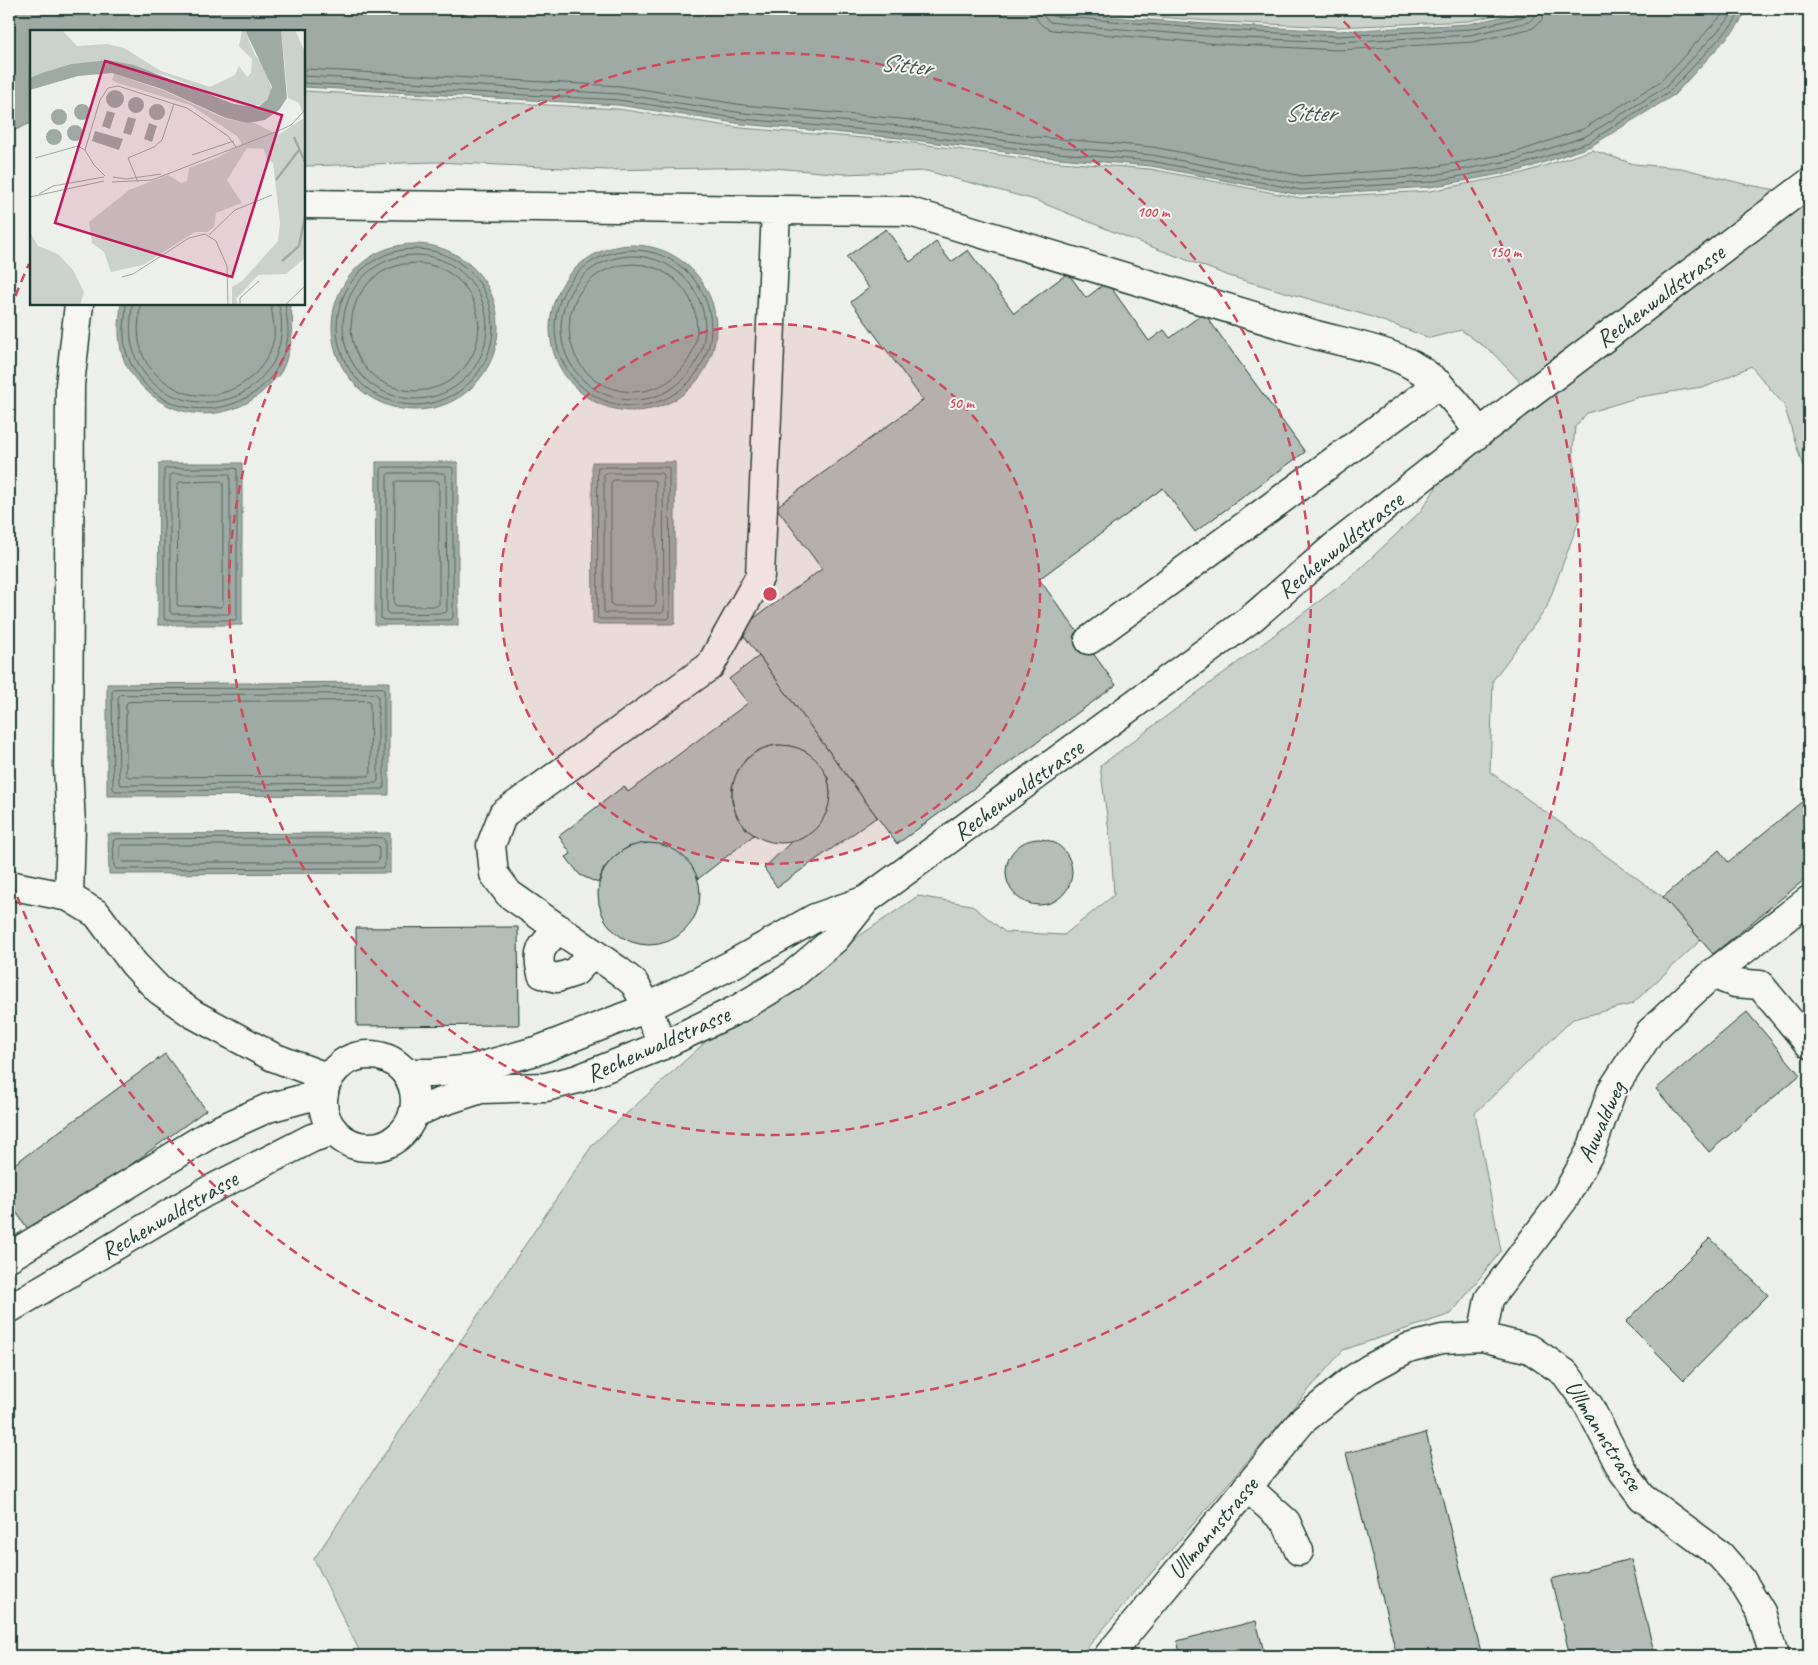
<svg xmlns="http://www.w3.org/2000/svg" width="1818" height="1665" viewBox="0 0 1818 1665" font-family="Caveat,sans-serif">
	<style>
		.green { fill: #cbd2cc; stroke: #758880 }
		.water { fill: #9faaa4; stroke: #6c7e77 }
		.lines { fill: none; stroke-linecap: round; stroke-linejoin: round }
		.shore { stroke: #526961; stroke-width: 1 }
		.building { fill: #b4bdb8; stroke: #1f3d34 }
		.minor-casing { stroke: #1f3d34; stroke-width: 31 }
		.minor { stroke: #f6f6f2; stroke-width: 28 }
		.ring { fill: none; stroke: #d1495b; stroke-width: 2.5; stroke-dasharray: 9 6 }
		.labels { text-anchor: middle; stroke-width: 4; stroke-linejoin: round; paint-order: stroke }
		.street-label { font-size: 24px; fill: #1f3d34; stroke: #f6f6f2 }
		.water-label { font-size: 25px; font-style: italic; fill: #3f5850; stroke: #f6f6f2 }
		.inset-river { fill: none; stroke: #9faaa4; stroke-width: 2.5 }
		.inset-road { fill: none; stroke: #9ba8a1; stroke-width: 1 }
		.view { fill: #c2185b; fill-opacity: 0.15; stroke: #c2185b; stroke-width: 2.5 }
		.inset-edge { fill: none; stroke: #1f3d34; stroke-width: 2.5 }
		.centre { fill: #d1495b; stroke: #f6f6f2; stroke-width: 2.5 }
		.ring-label { font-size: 15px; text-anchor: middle; font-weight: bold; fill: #d1495b; stroke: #f6f6f2; stroke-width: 4; stroke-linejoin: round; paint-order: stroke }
	</style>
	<rect width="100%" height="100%" fill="#edefea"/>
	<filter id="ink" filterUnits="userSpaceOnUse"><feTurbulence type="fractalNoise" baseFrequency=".02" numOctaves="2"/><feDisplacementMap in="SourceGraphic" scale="10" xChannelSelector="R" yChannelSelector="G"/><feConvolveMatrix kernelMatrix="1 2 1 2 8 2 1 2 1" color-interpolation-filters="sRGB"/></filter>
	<g filter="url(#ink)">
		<g class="green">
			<path d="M 1060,9 L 1522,9 L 1469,21 L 1338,27 L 1220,22 Z"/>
			<path d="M 304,91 L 618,109 L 741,128 L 900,141 L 1035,160 L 1150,169 L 1300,198 L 1430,191 L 1523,173 L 1592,150 L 1634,164 L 1681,168 L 1744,184 L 1809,196 L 1809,468 L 1803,467 L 1784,405 L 1751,366 L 1708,386 L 1639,397 L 1587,413 L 1575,427 L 1573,447 L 1575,476 L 1581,515 L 1546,609 L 1493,680 L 1490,772 L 1663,897 L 1701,940 L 1632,1004 L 1573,1019 L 1475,1113 L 1501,1251 L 1451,1314 L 1343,1350 L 1080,1656 L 362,1656 L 314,1559 L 593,1144 L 711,1037 L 918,896 L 971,905 L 1005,932 L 1064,935 L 1114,895 L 1111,846 L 1100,766 L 1350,578 L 1420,512 L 1443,477 L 1524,386 L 1492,352 L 1461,330 L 1430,338 L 1369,316 L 1232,277 L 1139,242 L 1035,200 L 927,171 L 844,174 L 762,167 L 606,170 L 436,162 L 304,166 Z"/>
		</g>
		<g class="water">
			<path d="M 9,9 L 1034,9 L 1085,15 L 1220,25 L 1338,31 L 1469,24 L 1536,9 L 1748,9 L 1736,28 L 1674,95 L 1591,146 L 1522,170 L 1430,187 L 1300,195 L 1151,166 L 1035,156 L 900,138 L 742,124 L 618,105 L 304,87 L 304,31 L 31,31 L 31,123 L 9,133 Z"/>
			<circle cx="415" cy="327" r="83"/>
			<circle cx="633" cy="328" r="83"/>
			<path d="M 121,304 L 289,304 C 295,321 293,339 287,356 C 286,361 284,366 282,370 C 280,375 275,378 272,382 C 240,420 183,425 147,391 C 137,382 127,370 123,357 C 117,339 119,322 121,304 Z"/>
			<path d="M 376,462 L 458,462 L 458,625 L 375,625 Z"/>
			<path d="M 592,462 L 675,462 L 675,624 L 593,624 Z"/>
			<path d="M 159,463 L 242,463 L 242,625 L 158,625 Z"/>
			<path d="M 389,682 L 389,795 L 107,796 L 107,684 Z"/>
			<path d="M 390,833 L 390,873 L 109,874 L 108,834 Z"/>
		</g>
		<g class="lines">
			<g class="shore">
				<path d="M 1034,9 C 1035,20 1041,27 1052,30 L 1219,44 L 1339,50 L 1473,42 L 1533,28 L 1542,20 L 1544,9"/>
				<path d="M 1042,9 L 1043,16 L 1050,22 L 1084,26 L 1219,37 L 1337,42 L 1470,35 L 1529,22 L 1535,16 L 1537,9"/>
				<path d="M 1048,9 L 1049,13 L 1052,16 L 1220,30 L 1338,36 L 1470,29 L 1526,16 L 1530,13 L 1531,9"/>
				<path d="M 304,69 L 620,86 L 744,105 L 902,119 L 1037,137 L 1153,147 L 1302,176 L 1428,168 L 1517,152 L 1583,129 L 1661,81 L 1721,16 L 1726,9"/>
				<path d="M 304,76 L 620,94 L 743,113 L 901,126 L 1037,145 L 1152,155 L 1301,184 L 1428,176 L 1519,159 L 1586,136 L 1666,87 L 1727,21 L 1735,9"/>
				<path d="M 304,83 L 619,100 L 742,119 L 900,133 L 1036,151 L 1151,161 L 1301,190 L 1429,182 L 1521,165 L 1589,142 L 1670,91 L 1732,25 L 1742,9"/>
				<circle cx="415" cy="327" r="78"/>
				<circle cx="633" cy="328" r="78"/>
				<circle cx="415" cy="327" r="72"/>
				<circle cx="633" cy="328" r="72"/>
				<circle cx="415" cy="327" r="64"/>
				<circle cx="633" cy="328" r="64"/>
				<path d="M 126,304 C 125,322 121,339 128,357 C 158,434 270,422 287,342 C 290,329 286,316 285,304"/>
				<path d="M 132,304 C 131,322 128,335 134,353 C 150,406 226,419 261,378 C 265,373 270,368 273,363 C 280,348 283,331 281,315 C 280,311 279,308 279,304"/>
				<path d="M 140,304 C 139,320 136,333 141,349 C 143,359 150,369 157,375 C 166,383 175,389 186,393 C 224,404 267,377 274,338 C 275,326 272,315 271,304"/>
				<path d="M 384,467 L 450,467 L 453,468 L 453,617 L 451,620 L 383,620 L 381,618 L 381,469 Z"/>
				<path d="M 598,467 L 667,467 L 669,468 L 670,617 L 668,619 L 600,619 L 598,618 Z"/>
				<path d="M 167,468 L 234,468 L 237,469 L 237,618 L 235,620 L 166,620 L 164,619 L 164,470 Z"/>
				<path d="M 390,473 L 444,473 L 446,475 L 447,611 L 445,613 L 389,614 L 387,612 L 387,476 Z"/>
				<path d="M 606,473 L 661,473 L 663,475 L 664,611 L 662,613 L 606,613 L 604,612 L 604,475 Z"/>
				<path d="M 173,474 L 228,474 L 230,475 L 230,612 L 229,614 L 172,614 L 170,612 L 170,476 Z"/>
				<path d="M 614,480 L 653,480 L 656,482 L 656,603 L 654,606 L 614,606 L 611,604 L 611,483 Z"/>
				<path d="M 397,481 L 437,481 L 439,482 L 439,604 L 437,606 L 397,606 L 394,604 L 395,483 Z"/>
				<path d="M 180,482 L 221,481 L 223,483 L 223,604 L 221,607 L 180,606 L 177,605 L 178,484 Z"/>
				<path d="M 383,688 L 384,690 L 384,787 L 383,789 L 115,791 L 113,789 L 112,691 L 114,689 Z"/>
				<path d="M 376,694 L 378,696 L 378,781 L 376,783 L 121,785 L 119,783 L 118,697 L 120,695 Z"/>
				<path d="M 369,701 L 370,704 L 371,773 L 369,776 L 129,777 L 126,775 L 126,705 L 128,702 Z"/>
				<path d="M 383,838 L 385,841 L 385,866 L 383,868 L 116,869 L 114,866 L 113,841 L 116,839 Z"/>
				<path d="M 122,845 L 377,845 L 379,847 L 379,860 L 377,862 L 122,862 L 120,860 L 120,848 Z"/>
			</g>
		</g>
		<g class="building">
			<path d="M 886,229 L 910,262 L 936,242 L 951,262 L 968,250 L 1014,313 L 1068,273 L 1086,298 L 1107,282 L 1149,341 L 1164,330 L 1170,338 L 1204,313 L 1305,452 L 1195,532 L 1163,488 L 1039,579 L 1116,685 L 897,844 L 739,629 L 822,569 L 776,507 L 923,400 L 851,302 L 869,288 L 846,257 Z"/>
			<path d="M 759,656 L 877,817 L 777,887 L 764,868 L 791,842 L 807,836 L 819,825 L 827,811 L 830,794 L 828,778 L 819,764 L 807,752 L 791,746 L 775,745 L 759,750 L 746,759 L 737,772 L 732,787 L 732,802 L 737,817 L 746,829 L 754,835 L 698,879 L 690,864 L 677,852 L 662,845 L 645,843 L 628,847 L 615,856 L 604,868 L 598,883 L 580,875 L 566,857 L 571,854 L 559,836 L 624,786 L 628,792 L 748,703 L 729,679 Z"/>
			<circle cx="781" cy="794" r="49"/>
			<path d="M 1809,796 L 1809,876 L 1713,954 L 1663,897 L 1719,850 L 1728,862 Z"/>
			<circle cx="1039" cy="872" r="33"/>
			<circle cx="649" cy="894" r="51"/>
			<path d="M 518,927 L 519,1025 L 357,1026 L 356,928 Z"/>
			<path d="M 1747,1012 L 1800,1075 L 1709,1152 L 1656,1089 Z"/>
			<path d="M 165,1054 L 206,1110 L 33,1236 L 9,1202 L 9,1168 Z"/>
			<path d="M 1710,1238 L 1768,1295 L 1684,1380 L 1626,1322 Z"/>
			<path d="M 1426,1433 L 1482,1656 L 1397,1656 L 1346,1453 Z"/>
			<path d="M 1631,1559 L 1655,1656 L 1570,1656 L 1551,1579 Z"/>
			<path d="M 1256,1621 L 1265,1656 L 1181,1656 L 1177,1641 Z"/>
		</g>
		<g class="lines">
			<g class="minor-casing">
				<g id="minor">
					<path d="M 304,204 L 776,210 L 760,576 L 710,666 L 503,814 L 491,845 L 494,874 L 509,894 L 619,971 L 634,983 L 641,995 L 663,1045"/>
					<path d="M 776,210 L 907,211 L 1316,335 C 1346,343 1386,350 1412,365 C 1440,380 1462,408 1479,433"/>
					<path d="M 1089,640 L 1439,384"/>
					<path d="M 9,885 L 69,897 L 97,914 L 134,964 L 159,990 L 193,1014 L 273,1057 L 329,1078"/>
					<path d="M 69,897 L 71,825 L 68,766 L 70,385 L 79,304"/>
					<path d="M 559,929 C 543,945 535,950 542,974 L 557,978 L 575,972 L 593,953"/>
					<path d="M 1712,974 L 1735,983 L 1760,985 L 1809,1044"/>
					<circle cx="369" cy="1101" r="46"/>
					<path d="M 406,1073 L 432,1073 L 472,1069 L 539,1050 L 647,1008 L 731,965 L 815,918 L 866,900"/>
					<path d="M 413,1114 L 438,1103 L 481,1089 L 546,1087 L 578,1079 L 663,1045 L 738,1009 L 788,979 L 835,939 L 866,900 L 1252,618 L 1334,547 L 1479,433 L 1809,183"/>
					<path d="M 9,1257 L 210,1134 L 268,1108 L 324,1093"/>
					<path d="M 9,1309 L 204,1193 L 312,1138 L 334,1131"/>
					<path d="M 1482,1337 L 1489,1299 L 1564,1199 L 1591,1150 L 1612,1090 L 1650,1032 L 1712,974 L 1809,900"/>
					<path d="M 1247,1487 L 1286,1522 L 1299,1551"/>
					<path d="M 1108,1656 L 1302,1421 L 1352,1380 L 1369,1369 L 1408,1348 L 1442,1339 L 1482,1337 L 1530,1349 L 1565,1373 L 1589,1406 L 1622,1470 L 1642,1497 L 1720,1555 L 1741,1579 L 1761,1612 L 1774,1656"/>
				</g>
			</g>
			<use href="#minor" class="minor"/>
		</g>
	</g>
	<circle cx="770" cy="594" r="270" fill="#d1495b" fill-opacity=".12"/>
	<g class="ring">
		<circle cx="770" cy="594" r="270"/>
		<circle cx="770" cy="594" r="541"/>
		<path d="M10 310A811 811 0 0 1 29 264M1333 11A811 811 0 1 1 10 878"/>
	</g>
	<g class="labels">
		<g class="street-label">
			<text transform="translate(1660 296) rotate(-37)" y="8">Rechenwaldstrasse</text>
			<text transform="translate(1340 545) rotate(-39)" y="8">Rechenwaldstrasse</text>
			<text transform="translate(1018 790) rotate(-36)" y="8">Rechenwaldstrasse</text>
			<text transform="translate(658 1044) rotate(-24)" y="8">Rechenwaldstrasse</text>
			<text transform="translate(1601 1122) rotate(-66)" y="8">Auwaldweg</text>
			<text transform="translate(169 1215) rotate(-30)" y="8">Rechenwaldstrasse</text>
			<text transform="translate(1604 1435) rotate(58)" y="8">Ullmannstrasse</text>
			<text transform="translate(1213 1528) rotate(-50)" y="8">Ullmannstrasse</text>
		</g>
		<g class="water-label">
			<text transform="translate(906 64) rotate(6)" y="9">Sitter</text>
			<text x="1310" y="121">Sitter</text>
		</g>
	</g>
	<g transform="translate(30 30)">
		<rect width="275" height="275" fill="#edefea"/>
		<path d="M 0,0 L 32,0 L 47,16 L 77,14 L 94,18 L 131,41 L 180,57 L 205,45 L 209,36 L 217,47 L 221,43 L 222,29 L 209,16 L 212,0 L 215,0 L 225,25 L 235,37 L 242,61 L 234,74 L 217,77 L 137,46 L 78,30 L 41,34 L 0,48 ZM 251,0 L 265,0 L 275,22 L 275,228 L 256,244 L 228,245 L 206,269 L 208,275 L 202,275 L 202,257 L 212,251 L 248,211 L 250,193 L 243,133 L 237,130 L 234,119 L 217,118 L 197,150 L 212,173 L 186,183 L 184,197 L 177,202 L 165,202 L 113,235 L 81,242 L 74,222 L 62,213 L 59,192 L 99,160 L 138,145 L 151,153 L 157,151 L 159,138 L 189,127 L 212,114 L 207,106 L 160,75 L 88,53 L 82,50 L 84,44 L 132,60 L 196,89 L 225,93 L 248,105 L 274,88 L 269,73 L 258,68 ZM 0,202 L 8,216 L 28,224 L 43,240 L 54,262 L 50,275 L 0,275 Z" fill="#cbd2cc"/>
		<path d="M 215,0 L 251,0 L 257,68 L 249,80 L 235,90 L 218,93 L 196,88 L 132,59 L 82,43 L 48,46 L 0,60 L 0,48 L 12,43 L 41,34 L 78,30 L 104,35 L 204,74 L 227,78 L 237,70 L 242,57 ZM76 69a9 9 0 1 1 18 0a9 9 0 1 1-18 0ZM98 75a8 8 0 1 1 16 0a8 8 0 1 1-16 0ZM119 82a8 8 0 1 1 16 0a8 8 0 1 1-16 0ZM44 82a8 8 0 1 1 16 0a8 8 0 1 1-16 0ZM21 87a8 8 0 1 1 16 0a8 8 0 1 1-16 0ZM 77,81 L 85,83 L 80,99 L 72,96 ZM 98,87 L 106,89 L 101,105 L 93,103 ZM 119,93 L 127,96 L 122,112 L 114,109 ZM37 103a8 8 0 1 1 16 0a8 8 0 1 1-16 0ZM16 107a8 8 0 1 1 16 0a8 8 0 1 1-16 0ZM 65,101 L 93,109 L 89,120 L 62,111 Z" fill="#9faaa4"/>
		<path class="inset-river" d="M 264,107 L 275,132M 246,150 L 269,120M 252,231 L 269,216 L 275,186"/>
		<path class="inset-road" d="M 144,74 L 157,78 L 198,106 L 206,117M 55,120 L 70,70 L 78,58 L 88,56 L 144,74 L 132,110 L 124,117 L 98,128 L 108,152M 162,125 L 204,111M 5,128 L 48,116 L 55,120 L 64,135 L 75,146M 83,147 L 96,149 L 131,144M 82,152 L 122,150 L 248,101 L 261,95 L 275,80M 9,164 L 23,156 L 74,147M 0,167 L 74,151M 179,205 L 205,180 L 242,165M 92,247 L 103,244 L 159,208 L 175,204 L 186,211 L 197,236 L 198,275M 210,275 L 210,268 L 229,251M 255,275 L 275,256"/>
		<path class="view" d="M 75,31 L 252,85 L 202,247 L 25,193 Z"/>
		<rect width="275" height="275" class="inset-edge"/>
	</g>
	<circle cx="770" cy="594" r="8" class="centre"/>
	<g class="ring-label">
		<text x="1153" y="217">100 m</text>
		<text x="1505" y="257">150 m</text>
		<text x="961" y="408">50 m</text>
	</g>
	<rect width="1818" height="1665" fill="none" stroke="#f6f6f2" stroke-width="30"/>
	<rect x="15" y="15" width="1788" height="1635" fill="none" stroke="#1f3d34" stroke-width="2" filter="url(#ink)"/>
</svg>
